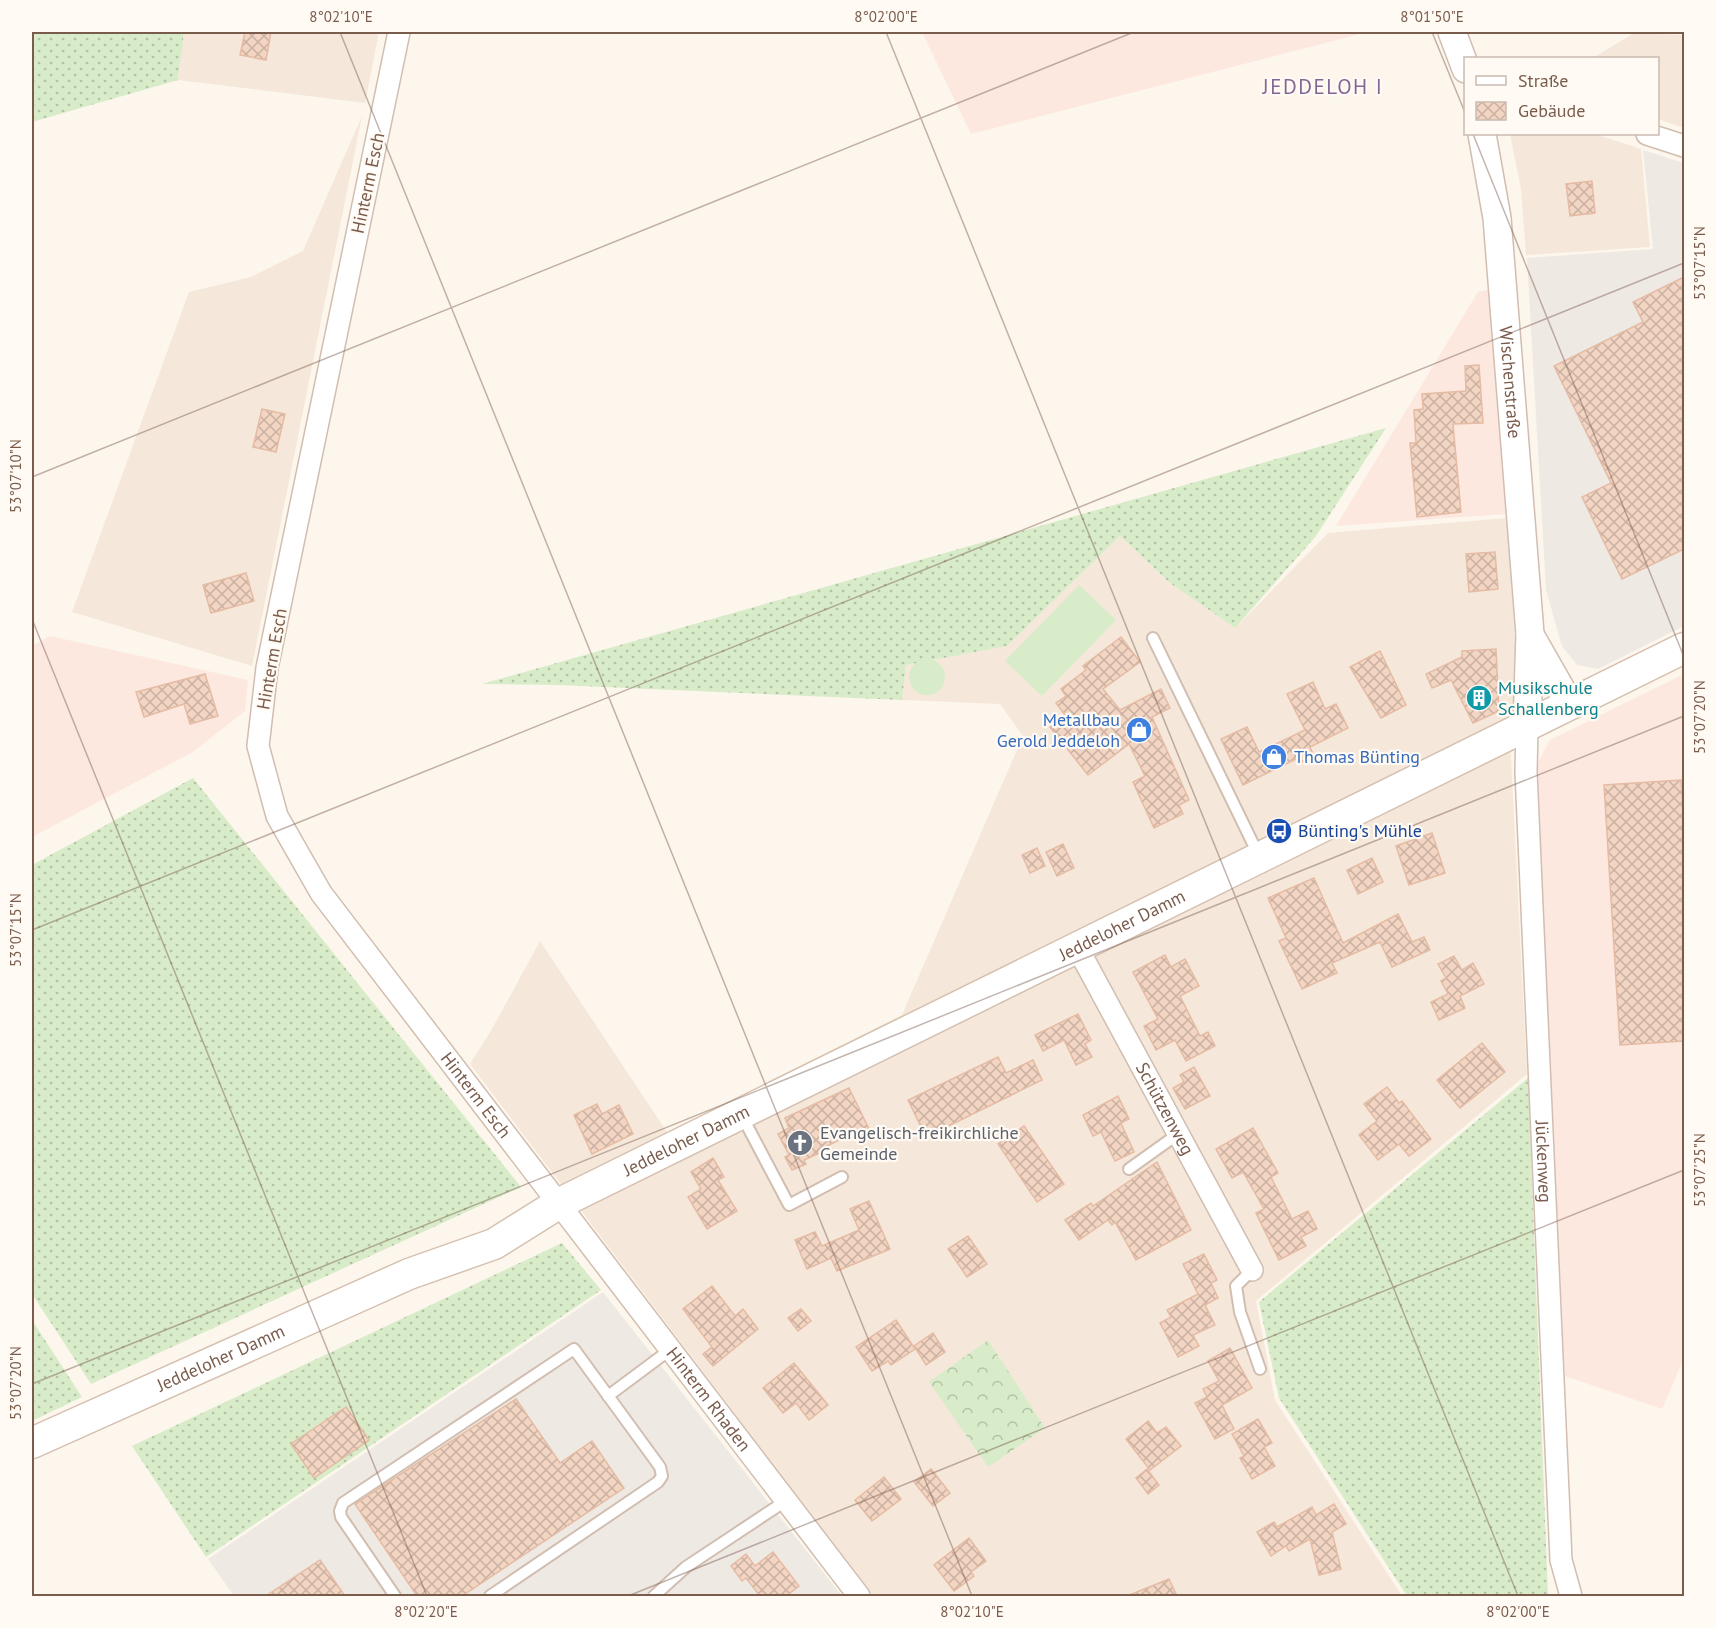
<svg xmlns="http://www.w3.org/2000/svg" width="1716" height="1628" viewBox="0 0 1716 1628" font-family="'PT Sans',sans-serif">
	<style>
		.residential { fill: #f5e8da }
		.commercial { fill: #fde8e0 }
		.industrial { fill: #efe9e4 }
		.grass { fill: url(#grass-dots) }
		.forest { fill: url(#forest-crowns) }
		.pitch { fill: #d8ecc9 }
		.building { fill: url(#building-cross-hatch); stroke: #e6bba3; stroke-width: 1.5 }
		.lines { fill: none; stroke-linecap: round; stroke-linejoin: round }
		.service-casing { stroke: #d1beb0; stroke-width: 14 }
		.minor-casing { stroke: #d1beb0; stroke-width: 24 }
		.tertiary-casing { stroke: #d1beb0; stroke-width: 30 }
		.secondary-casing { stroke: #d6c0b0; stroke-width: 33 }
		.service { stroke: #fff; stroke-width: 10 }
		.minor { stroke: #fff; stroke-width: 21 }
		.tertiary { stroke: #fff; stroke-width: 27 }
		.secondary { stroke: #fff; stroke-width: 30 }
		.ticks { fill: none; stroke: #7a5c4d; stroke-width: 1.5; stroke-opacity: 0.45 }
		.labels { text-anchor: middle; stroke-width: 4.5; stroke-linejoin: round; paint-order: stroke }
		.street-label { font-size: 18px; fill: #7a5c4d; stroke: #fffaf3 }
		.culture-label { font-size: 18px; fill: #0d838f; stroke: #fffaf3; text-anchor: start }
		.shop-label { font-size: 18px; fill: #366cbe; stroke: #fffaf3; text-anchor: end }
		.transit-label { font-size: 18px; fill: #164399; stroke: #fffaf3; text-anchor: start }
		.worship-label { font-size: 18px; fill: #5b616d; stroke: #fffaf3; text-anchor: start }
		.quarter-label { font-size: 21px; letter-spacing: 1.5px; fill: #846695; stroke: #fffaf3 }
		.neatline { fill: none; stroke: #7a5c4d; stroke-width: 2 }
		.ticks-label { font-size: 15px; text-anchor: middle; fill: #7a5c4d }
	</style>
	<defs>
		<pattern id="grass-dots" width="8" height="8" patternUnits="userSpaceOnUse" patternTransform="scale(1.5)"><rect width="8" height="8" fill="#d8ecc9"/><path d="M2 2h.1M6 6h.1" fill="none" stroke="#b4c2a5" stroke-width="1.8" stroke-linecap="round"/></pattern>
		<pattern id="forest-crowns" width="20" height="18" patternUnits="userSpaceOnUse" patternTransform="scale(1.5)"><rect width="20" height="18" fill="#d8ecc9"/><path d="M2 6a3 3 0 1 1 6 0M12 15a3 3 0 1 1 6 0" fill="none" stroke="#b4c2a5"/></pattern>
		<pattern id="building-cross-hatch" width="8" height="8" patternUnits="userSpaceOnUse" patternTransform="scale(1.5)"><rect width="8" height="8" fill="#f3d5c3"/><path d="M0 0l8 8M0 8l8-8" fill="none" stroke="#cab0a1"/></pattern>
	</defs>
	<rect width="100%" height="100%" fill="#fdf6ec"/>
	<g class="residential">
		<path d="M 184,32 L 379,32 L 365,103 L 178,80 Z"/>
		<path d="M 1634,33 L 1684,35 L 1684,128 L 1658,119 L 1658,58 L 1593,58 Z"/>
		<path d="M 362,116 L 252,666 L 72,612 L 189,292 L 251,277 L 303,251 Z"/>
		<path d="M 1510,134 L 1595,134 L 1641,149 L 1650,247 L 1526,255 L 1521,189 Z"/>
		<path d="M 1507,518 L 1519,698 L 1509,718 L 1527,1074 L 1256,1301 L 1275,1400 L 1402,1596 L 873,1596 L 470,1064 L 492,1029 L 540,941 L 667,1132 L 902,1015 L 1023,736 L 1000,704 L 902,700 L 906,665 L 1007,646 L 1120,536 L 1170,583 L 1235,628 L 1328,533 Z"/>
	</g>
	<g class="commercial">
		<path d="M 922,32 L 1368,32 L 971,134 Z"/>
		<path d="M 1488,290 L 1506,514 L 1336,526 L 1478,292 Z"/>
		<path d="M 50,636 L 248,680 L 245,711 L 193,752 L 32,837 L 32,646 Z"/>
		<path d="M 1684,674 L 1684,1358 L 1662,1409 L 1565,1376 L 1536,766 L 1550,740 Z"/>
	</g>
	<g class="industrial">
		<path d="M 1643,150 L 1684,163 L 1684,626 L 1598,669 L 1577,665 L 1562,646 L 1546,590 L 1527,258 L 1653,249 Z"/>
		<path d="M 603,1292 L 842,1596 L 234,1596 L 208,1559 Z"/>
	</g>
	<g class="grass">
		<path d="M 32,32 L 184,32 L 178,80 L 32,122 Z"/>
		<path d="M 1386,428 L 1316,536 L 1235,628 L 1170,583 L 1120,536 L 1007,646 L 906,665 L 902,700 L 559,685 L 482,684 Z"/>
		<path d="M 193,778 L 521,1187 L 91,1384 L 32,1294 L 32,865 Z"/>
		<path d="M 1528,1078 L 1548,1596 L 1407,1596 L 1279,1398 L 1259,1302 Z"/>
		<path d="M 562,1243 L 601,1290 L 206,1557 L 132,1446 Z"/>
		<path d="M 32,1320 L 82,1397 L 32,1421 Z"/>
	</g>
	<path class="forest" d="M 988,1340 L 1045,1428 L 988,1467 L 929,1382 Z"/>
	<g class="pitch">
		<path d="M 1079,585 L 1116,620 L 1042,696 L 1005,661 Z"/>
		<circle cx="927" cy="677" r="18"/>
	</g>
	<g class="building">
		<path d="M 245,32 L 271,32 L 266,60 L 240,55 Z"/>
		<path d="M 1592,181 L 1595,213 L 1570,216 L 1566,184 Z"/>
		<path d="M 1684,277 L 1684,549 L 1622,579 L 1582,497 L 1611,483 L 1554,366 L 1643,322 L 1633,302 Z"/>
		<path d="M 1479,365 L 1483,423 L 1453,424 L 1461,512 L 1417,517 L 1410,443 L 1416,443 L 1414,410 L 1423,409 L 1422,394 L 1466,391 L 1465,366 Z"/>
		<path d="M 262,409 L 285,414 L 276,452 L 253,447 Z"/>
		<path d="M 1495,552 L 1498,589 L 1469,592 L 1466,554 Z"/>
		<path d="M 246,573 L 254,601 L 211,613 L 203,585 Z"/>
		<path d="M 1121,637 L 1140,662 L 1103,689 L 1120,710 L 1161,689 L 1170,708 L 1152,717 L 1189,800 L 1179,805 L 1183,814 L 1154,828 L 1133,782 L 1145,776 L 1129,744 L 1088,775 L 1050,727 L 1065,715 L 1056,703 L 1066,696 L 1061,689 L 1086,670 L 1083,666 Z"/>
		<path d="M 1496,649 L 1499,711 L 1473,723 L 1451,680 L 1432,688 L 1426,674 L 1462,657 L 1462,651 Z"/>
		<path d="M 1380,651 L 1406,705 L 1381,718 L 1350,667 Z"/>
		<path d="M 205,674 L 218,716 L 190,724 L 184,704 L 144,717 L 136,692 Z"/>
		<path d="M 1313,682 L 1325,709 L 1336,704 L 1348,728 L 1310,747 L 1314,756 L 1302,762 L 1300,757 L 1243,785 L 1221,739 L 1247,727 L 1259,752 L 1305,730 L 1287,694 Z"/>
		<path d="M 1681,780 L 1684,819 L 1684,1041 L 1620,1045 L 1604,785 Z"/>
		<path d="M 1432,833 L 1445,873 L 1409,885 L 1396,846 Z"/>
		<path d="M 1063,844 L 1074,868 L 1057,876 L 1046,852 Z"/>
		<path d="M 1037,848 L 1045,866 L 1030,873 L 1022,855 Z"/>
		<path d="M 1372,858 L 1383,882 L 1358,894 L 1347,870 Z"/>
		<path d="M 1314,878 L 1343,943 L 1398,914 L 1412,942 L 1424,937 L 1430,950 L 1392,967 L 1380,942 L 1332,963 L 1337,973 L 1302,989 L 1279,941 L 1286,938 L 1268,898 Z"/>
		<path d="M 1165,955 L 1171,967 L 1185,959 L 1199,986 L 1180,996 L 1200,1036 L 1208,1032 L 1215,1046 L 1186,1061 L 1175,1040 L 1156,1050 L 1144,1026 L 1158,1019 L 1133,972 Z"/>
		<path d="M 1454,956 L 1462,970 L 1473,963 L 1484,984 L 1460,996 L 1465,1008 L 1439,1020 L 1431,1002 L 1448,994 L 1441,981 L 1446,978 L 1438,964 Z"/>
		<path d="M 1078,1014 L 1091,1040 L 1085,1044 L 1092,1057 L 1076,1065 L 1064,1040 L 1043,1051 L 1035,1035 Z"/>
		<path d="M 1482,1043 L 1505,1072 L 1460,1108 L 1437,1080 Z"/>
		<path d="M 998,1057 L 1006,1073 L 1033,1060 L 1042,1080 L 926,1137 L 908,1100 Z"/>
		<path d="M 1194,1067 L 1210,1096 L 1185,1109 L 1173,1088 L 1184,1082 L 1180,1075 Z"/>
		<path d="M 1387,1087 L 1399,1103 L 1402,1101 L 1431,1139 L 1409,1156 L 1399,1144 L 1378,1160 L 1359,1135 L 1377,1121 L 1364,1104 Z"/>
		<path d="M 849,1088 L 872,1135 L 859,1141 L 855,1132 L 821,1149 L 822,1152 L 804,1160 L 806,1164 L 792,1170 L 785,1157 L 789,1155 L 778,1134 L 789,1128 L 785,1118 Z"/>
		<path d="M 1118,1096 L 1129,1119 L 1121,1123 L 1134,1152 L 1115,1161 L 1101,1132 L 1093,1136 L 1083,1115 Z"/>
		<path d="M 597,1104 L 602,1114 L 619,1105 L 633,1134 L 592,1154 L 574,1115 Z"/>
		<path d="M 1024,1126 L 1064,1184 L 1037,1202 L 998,1144 Z"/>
		<path d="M 1253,1128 L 1278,1173 L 1271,1177 L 1292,1219 L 1308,1211 L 1317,1229 L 1301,1237 L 1306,1246 L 1279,1260 L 1256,1213 L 1264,1209 L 1243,1172 L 1232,1178 L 1216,1149 Z"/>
		<path d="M 713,1158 L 724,1177 L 718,1180 L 737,1211 L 707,1229 L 688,1197 L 701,1189 L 691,1172 Z"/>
		<path d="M 1157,1162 L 1191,1230 L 1136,1260 L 1115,1222 L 1112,1225 L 1108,1220 L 1079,1240 L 1065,1220 L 1091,1203 L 1093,1206 Z"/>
		<path d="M 869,1201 L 890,1249 L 837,1271 L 831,1258 L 807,1269 L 795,1240 L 815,1232 L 822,1246 L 859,1230 L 850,1209 Z"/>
		<path d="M 968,1236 L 987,1264 L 967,1277 L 948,1249 Z"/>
		<path d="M 1204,1254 L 1217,1280 L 1211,1283 L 1218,1298 L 1205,1305 L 1215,1325 L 1193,1335 L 1199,1346 L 1178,1357 L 1160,1323 L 1171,1317 L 1167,1310 L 1198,1294 L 1183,1264 Z"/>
		<path d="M 712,1286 L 735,1316 L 743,1309 L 758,1329 L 713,1366 L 703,1354 L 712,1347 L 683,1309 Z"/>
		<path d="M 801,1309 L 811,1321 L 798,1331 L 788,1318 Z"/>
		<path d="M 896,1320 L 915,1349 L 891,1365 L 888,1361 L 872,1371 L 856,1347 Z"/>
		<path d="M 933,1333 L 945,1352 L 926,1365 L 914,1346 Z"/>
		<path d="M 1230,1348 L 1252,1388 L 1222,1405 L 1234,1429 L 1215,1439 L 1195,1403 L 1207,1397 L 1203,1389 L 1219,1381 L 1208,1361 Z"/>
		<path d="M 794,1363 L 828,1405 L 809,1420 L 796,1403 L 783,1413 L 763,1388 Z"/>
		<path d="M 516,1399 L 560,1463 L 592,1441 L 624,1488 L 462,1596 L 417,1596 L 355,1504 Z"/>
		<path d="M 346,1407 L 369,1440 L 314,1478 L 291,1444 Z"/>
		<path d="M 1258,1419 L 1272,1443 L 1264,1447 L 1275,1466 L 1252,1479 L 1240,1458 L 1244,1456 L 1232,1434 Z"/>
		<path d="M 1148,1421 L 1157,1433 L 1166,1427 L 1181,1446 L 1150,1470 L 1126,1439 Z"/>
		<path d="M 931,1469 L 950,1493 L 933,1506 L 914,1482 Z"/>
		<path d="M 1147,1469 L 1159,1485 L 1148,1494 L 1136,1478 Z"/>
		<path d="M 884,1477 L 901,1499 L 872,1521 L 855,1500 Z"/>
		<path d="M 1334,1504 L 1346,1524 L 1332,1532 L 1341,1569 L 1319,1575 L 1310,1539 L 1289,1551 L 1286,1546 L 1271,1556 L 1257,1532 L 1274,1522 L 1277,1527 L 1312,1507 L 1316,1515 Z"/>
		<path d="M 969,1538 L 986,1561 L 971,1572 L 974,1576 L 954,1591 L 934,1565 Z"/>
		<path d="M 773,1552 L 799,1586 L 786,1596 L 760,1596 L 746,1578 L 742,1581 L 731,1566 L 746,1554 L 755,1566 Z"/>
		<path d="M 320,1560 L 345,1596 L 266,1596 Z"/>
		<path d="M 1169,1579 L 1177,1596 L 1127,1596 Z"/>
	</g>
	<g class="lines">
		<g class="service-casing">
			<g id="service">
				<path d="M 1153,638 L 1259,856"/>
				<path d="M 742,1116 L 789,1205 L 842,1177"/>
				<path d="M 1129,1169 L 1178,1134"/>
				<path d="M 1252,1270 L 1236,1286 L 1240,1312 L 1260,1369"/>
				<path d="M 608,1396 L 671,1349"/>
				<path d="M 395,1596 L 341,1517 L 340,1511 L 343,1503 L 574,1349 L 660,1467 L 662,1476 L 658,1482 L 490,1596"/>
				<path d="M 654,1596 L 686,1567 L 787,1500"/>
			</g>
		</g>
		<g class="minor-casing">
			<g id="minor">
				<path id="s1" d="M 399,32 L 267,668 L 258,746 L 277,816 L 321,893 L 859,1596"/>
				<path d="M 1647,134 L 1684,146"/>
				<path id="s2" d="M 1527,726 L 1526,772 L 1561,1560 L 1571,1596"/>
				<path id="s3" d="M 1077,947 L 1252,1270"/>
			</g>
		</g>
		<g class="tertiary-casing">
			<g id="tertiary">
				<path d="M 1452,32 L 1466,69"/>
				<path id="s4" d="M 1482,134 L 1497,218 L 1530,634 L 1527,726"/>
				<path d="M 1530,635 L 1570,705"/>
			</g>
		</g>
		<g class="secondary-casing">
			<g id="secondary">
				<path id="s5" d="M 32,1443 L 409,1274 L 494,1244 L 558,1204 L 1684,648"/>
			</g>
		</g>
		<use href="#service" class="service"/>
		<use href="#minor" class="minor"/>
		<use href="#tertiary" class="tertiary"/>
		<use href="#secondary" class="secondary"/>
	</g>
	<path class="ticks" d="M 340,32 L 972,1596M 886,32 L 1518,1596M 1432,32 L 1466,115M 1473,134 L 1684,657M 32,477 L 1134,32M 32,619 L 427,1596M 32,930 L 1684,263M 32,1384 L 1684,716M 628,1596 L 1684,1170"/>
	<defs>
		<g id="building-disc" transform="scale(1.35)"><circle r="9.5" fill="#0f9aa8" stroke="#fffaf3"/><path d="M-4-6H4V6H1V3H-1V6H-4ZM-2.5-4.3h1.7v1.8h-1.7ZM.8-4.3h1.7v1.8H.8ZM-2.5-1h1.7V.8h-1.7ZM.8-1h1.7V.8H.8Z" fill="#fff"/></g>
		<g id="shop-disc" transform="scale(1.35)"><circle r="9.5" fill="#3f7fe0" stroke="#fffaf3"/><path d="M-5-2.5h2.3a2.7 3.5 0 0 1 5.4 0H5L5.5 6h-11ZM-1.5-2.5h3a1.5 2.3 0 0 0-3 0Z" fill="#fff"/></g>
		<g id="bus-disc" transform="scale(1.35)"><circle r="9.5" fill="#1a4fb4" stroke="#fffaf3"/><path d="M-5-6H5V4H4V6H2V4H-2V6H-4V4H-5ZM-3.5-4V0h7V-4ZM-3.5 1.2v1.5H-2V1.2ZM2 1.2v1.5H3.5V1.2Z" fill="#fff"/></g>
		<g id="church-disc" transform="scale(1.35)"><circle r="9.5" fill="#6b7280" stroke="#fffaf3"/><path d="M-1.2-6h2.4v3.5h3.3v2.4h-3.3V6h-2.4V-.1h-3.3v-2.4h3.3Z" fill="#fff"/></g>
	</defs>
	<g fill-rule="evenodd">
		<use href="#building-disc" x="1479" y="698"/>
		<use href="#shop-disc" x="1139" y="730"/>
		<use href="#shop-disc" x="1274" y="757"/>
		<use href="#bus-disc" x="1279" y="831"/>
		<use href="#church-disc" x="800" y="1143"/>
	</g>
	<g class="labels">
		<g class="street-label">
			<text transform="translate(368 183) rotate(-78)" y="6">Hinterm Esch</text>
			<text dy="6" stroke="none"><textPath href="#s4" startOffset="250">Wischenstraße</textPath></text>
			<text transform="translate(272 659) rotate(-80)" y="6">Hinterm Esch</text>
			<text dy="6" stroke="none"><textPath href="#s5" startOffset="1208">Jeddeloher Damm</textPath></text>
			<text dy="6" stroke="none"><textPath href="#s1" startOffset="1144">Hinterm Esch</textPath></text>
			<text dy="6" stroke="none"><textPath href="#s3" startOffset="184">Schützenweg</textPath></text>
			<text dy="6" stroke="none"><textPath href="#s5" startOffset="722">Jeddeloher Damm</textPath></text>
			<text dy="6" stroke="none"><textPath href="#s2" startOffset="436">Jückenweg</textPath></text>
			<text dy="6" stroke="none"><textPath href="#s5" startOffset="207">Jeddeloher Damm</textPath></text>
			<text dy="6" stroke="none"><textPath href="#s1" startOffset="1527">Hinterm Rhaden</textPath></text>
		</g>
		<g class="culture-label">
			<text x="1498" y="694">Musikschule<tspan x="1498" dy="21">Schallenberg</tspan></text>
		</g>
		<g class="shop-label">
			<text x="1120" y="726">Metallbau<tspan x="1120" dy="21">Gerold Jeddeloh</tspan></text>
			<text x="1294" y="763" text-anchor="start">Thomas Bünting</text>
		</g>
		<g class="transit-label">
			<text x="1298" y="837">Bünting's Mühle</text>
		</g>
		<g class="worship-label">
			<text x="820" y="1139">Evangelisch-freikirchliche<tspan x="820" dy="21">Gemeinde</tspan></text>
		</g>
		<g class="quarter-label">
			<text x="1323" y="94">JEDDELOH I</text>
		</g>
	</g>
	<rect width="1716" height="1628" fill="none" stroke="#fffaf3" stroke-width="66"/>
	<rect x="1464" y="57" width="195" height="78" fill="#fffaf3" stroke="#cabbb1" stroke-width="1.5"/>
	<rect x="1476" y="76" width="30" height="9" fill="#ffffff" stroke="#cabbb1" stroke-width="1.5"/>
	<text x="1518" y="87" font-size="18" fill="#7a5c4d">Straße</text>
	<rect x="1476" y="102" width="30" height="18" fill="url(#building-cross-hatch)" stroke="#cabbb1" stroke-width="1.5"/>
	<text x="1518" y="117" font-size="18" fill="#7a5c4d">Gebäude</text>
	<rect x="33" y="33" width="1650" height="1562" class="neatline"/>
	<g class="ticks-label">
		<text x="341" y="22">8°02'10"E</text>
		<text x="886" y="22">8°02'00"E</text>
		<text x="1432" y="22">8°01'50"E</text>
		<text transform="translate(1700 263) rotate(-90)" y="5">53°07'15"N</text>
		<text transform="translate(16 476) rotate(-90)" y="5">53°07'10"N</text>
		<text transform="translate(1700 717) rotate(-90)" y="5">53°07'20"N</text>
		<text transform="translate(16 930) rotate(-90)" y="5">53°07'15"N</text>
		<text transform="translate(1700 1170) rotate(-90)" y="5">53°07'25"N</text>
		<text transform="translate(16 1383) rotate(-90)" y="5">53°07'20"N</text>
		<text x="426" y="1617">8°02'20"E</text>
		<text x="972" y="1617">8°02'10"E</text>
		<text x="1518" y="1617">8°02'00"E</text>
	</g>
</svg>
